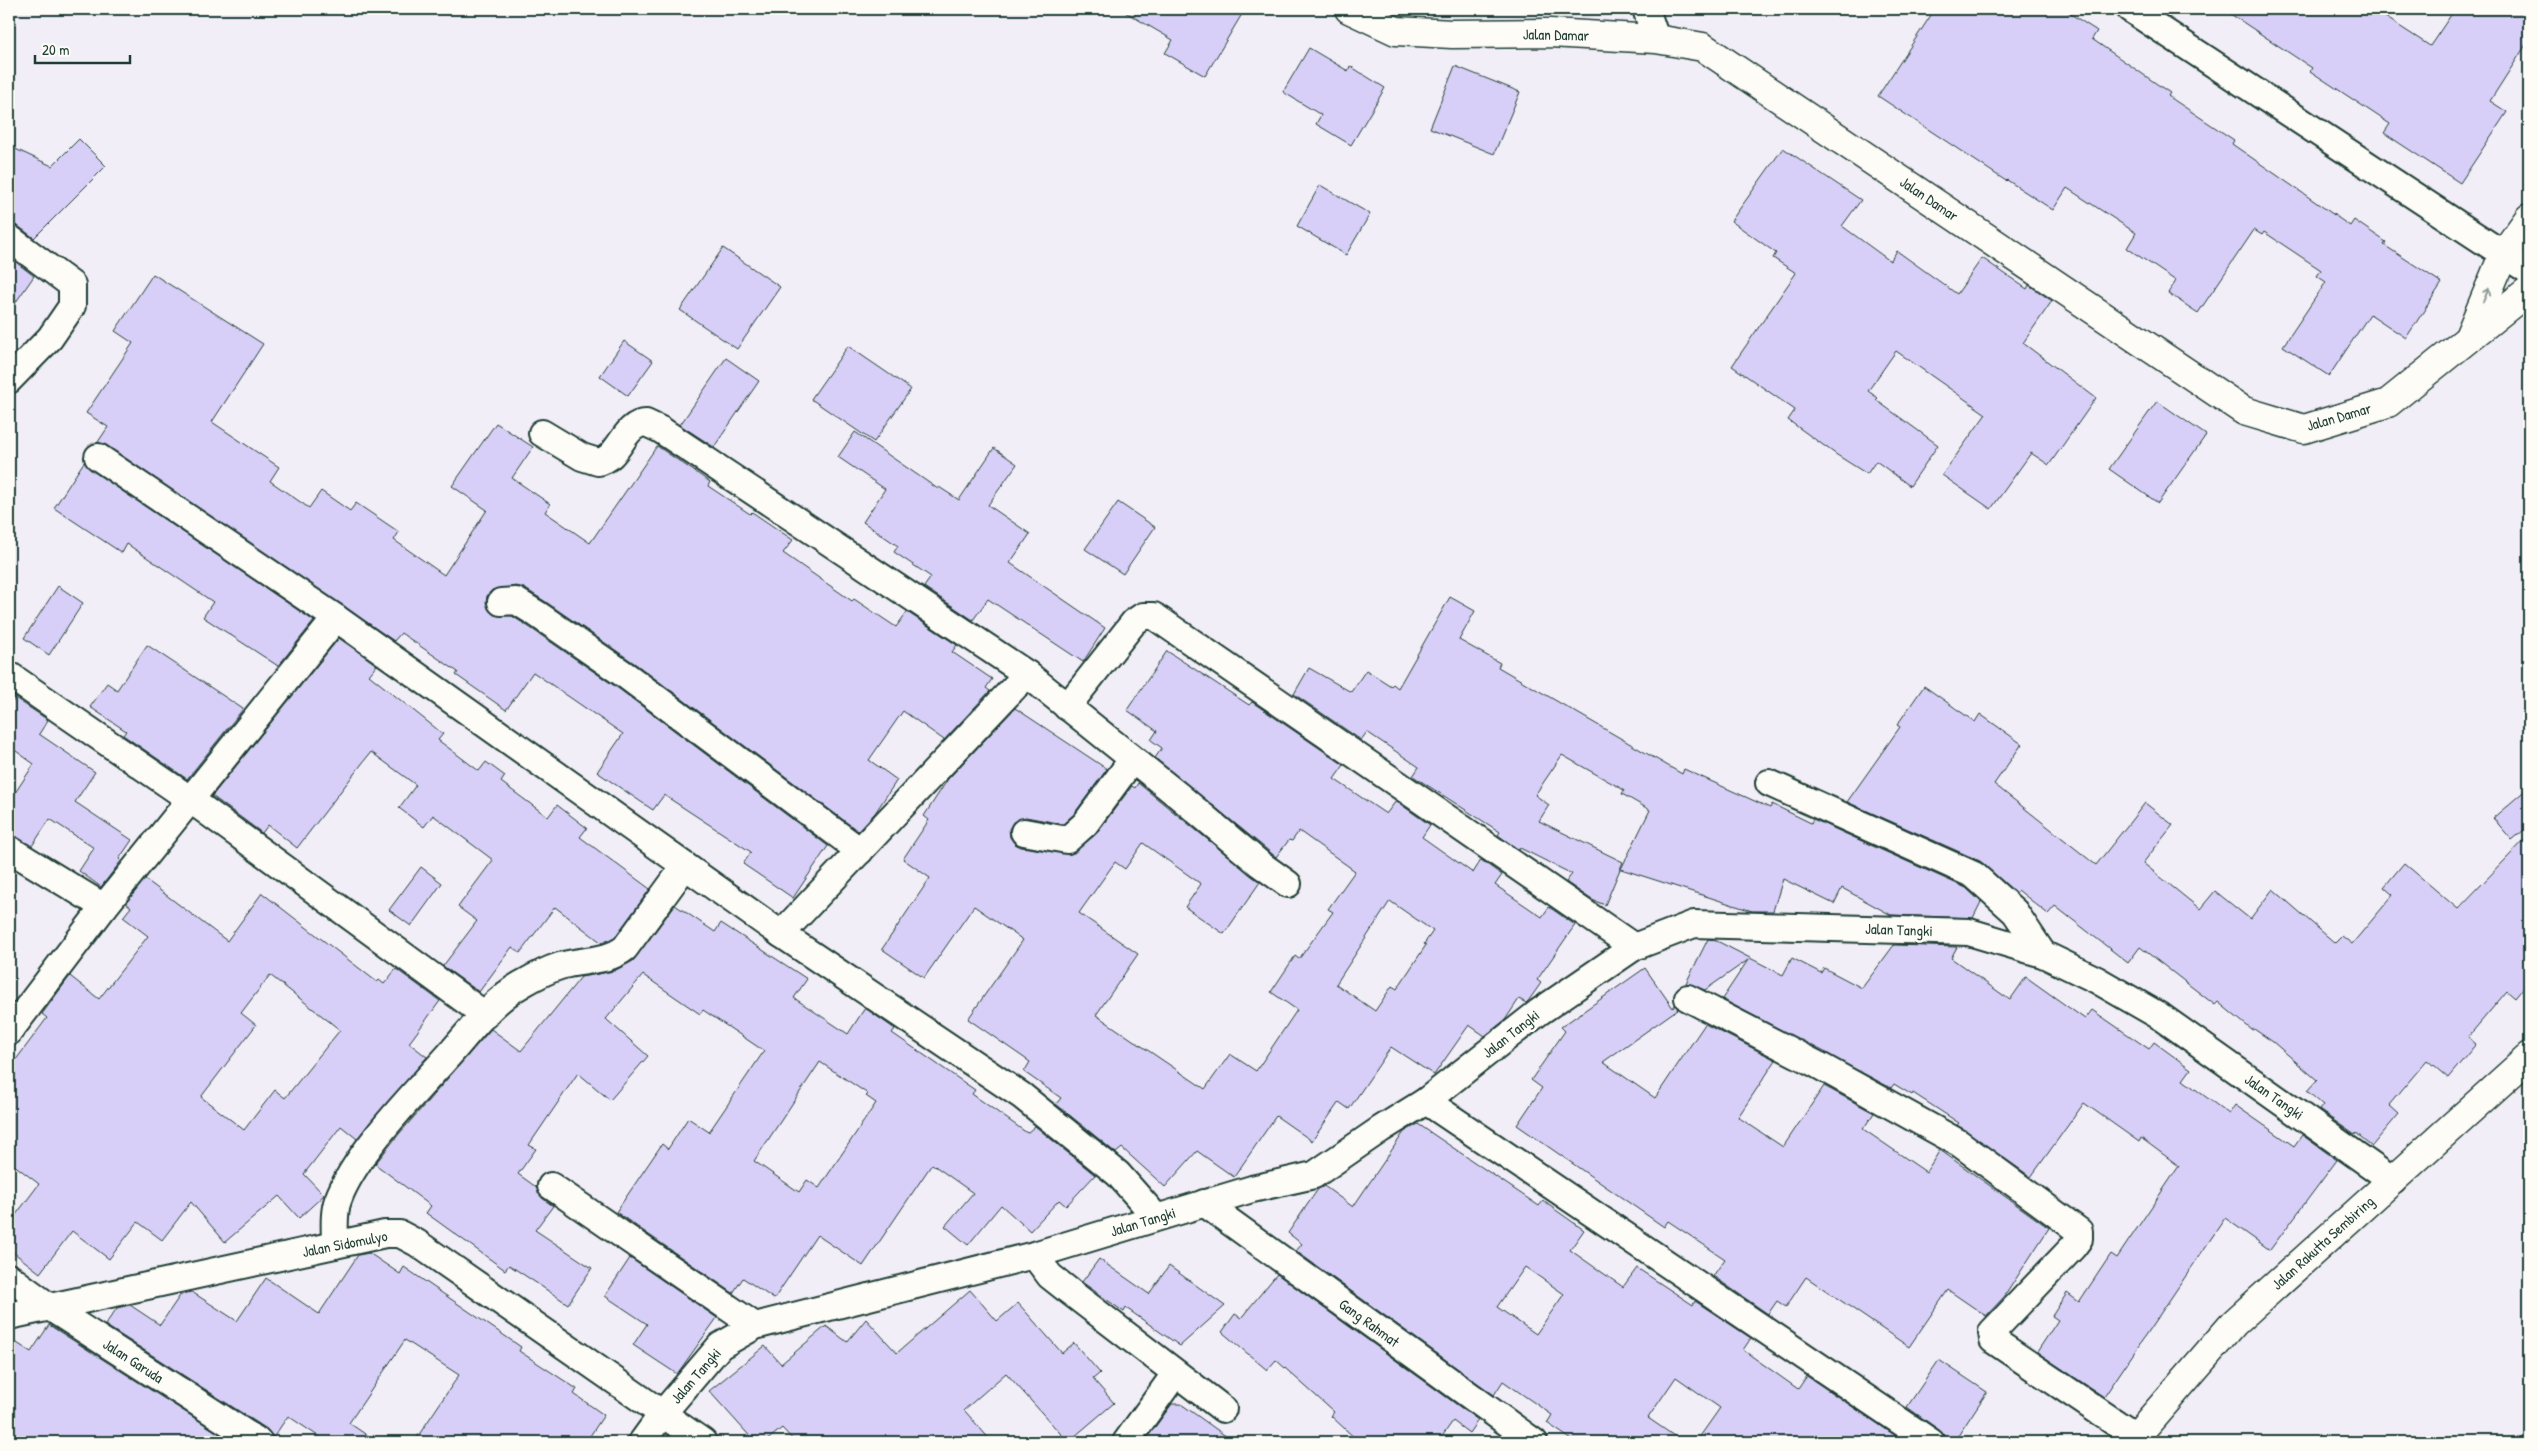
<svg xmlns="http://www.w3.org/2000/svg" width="2538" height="1451" viewBox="0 0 2538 1451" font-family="'Patrick Hand',sans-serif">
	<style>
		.building { fill: #d7cff7; stroke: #1f3d34; fill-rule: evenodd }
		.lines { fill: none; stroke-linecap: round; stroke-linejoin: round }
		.minor-casing { stroke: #1f3d34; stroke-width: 30 }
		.tertiary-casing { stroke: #1f3d34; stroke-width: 31 }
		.secondary-casing { stroke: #1f3d34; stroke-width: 31 }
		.minor { stroke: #fdfcf7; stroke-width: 26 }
		.tertiary { stroke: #fdfcf7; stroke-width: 28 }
		.secondary { stroke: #fdfcf7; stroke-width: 28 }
		.oneway { stroke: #8e9c96 }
		.labels { text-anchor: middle; stroke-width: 5; stroke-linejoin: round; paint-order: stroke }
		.street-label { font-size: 15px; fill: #1f3d34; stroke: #fdfcf7 }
	</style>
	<rect width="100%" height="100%" fill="#f2eef7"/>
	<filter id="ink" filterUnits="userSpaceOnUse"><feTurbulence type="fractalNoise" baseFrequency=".02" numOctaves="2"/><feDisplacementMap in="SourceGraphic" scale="10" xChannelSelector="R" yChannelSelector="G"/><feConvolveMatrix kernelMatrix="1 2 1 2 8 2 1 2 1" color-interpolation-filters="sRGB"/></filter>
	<g filter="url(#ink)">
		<g class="building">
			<path d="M 1120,9 L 1245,9 L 1205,76 L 1165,53 L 1173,40 Z"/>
			<path d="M 1935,9 L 2063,9 L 2097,31 L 2092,39 L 2170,93 L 2168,96 L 2234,140 L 2232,144 L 2350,226 L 2354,220 L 2386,242 L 2384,245 L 2442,283 L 2406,338 L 2370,314 L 2329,376 L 2283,346 L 2326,282 L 2317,276 L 2321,270 L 2264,232 L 2262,235 L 2254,230 L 2198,313 L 2168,293 L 2176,281 L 2127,248 L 2136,233 L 2067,188 L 2053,210 L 2007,180 L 2006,181 L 1878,96 Z"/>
			<path d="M 2223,9 L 2373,9 L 2430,46 L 2455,9 L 2529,9 L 2529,40 L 2490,101 L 2507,112 L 2460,183 L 2384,133 L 2390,124 L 2310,71 L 2312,68 Z"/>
			<path d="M 1309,48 L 1348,71 L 1350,66 L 1385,88 L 1351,145 L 1316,124 L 1321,115 L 1283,92 Z"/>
			<path d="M 1455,66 L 1520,92 L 1494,154 L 1430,128 Z"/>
			<path d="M 79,139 L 106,166 L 34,238 L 18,226 L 9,223 L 9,146 L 52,166 Z"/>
			<path d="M 1783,148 L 1861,200 L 1842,226 L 1890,261 L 1897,251 L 1957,294 L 1982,258 L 2027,289 L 2029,285 L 2052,301 L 2023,343 L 2096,398 L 2049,465 L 2031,453 L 1991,509 L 1942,475 L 1986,414 L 1896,351 L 1868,391 L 1878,398 L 1876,400 L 1938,445 L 1910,486 L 1876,461 L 1867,474 L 1837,455 L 1788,420 L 1795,410 L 1732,366 L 1796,273 L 1773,258 L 1776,253 L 1731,221 Z"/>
			<path d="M 1320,185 L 1370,214 L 1346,255 L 1297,226 Z"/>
			<path d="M 723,248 L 780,287 L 737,349 L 680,310 Z"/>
			<path d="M 9,257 L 34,276 L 9,312 Z"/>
			<path d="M 153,274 L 263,344 L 212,422 L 279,467 L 270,481 L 309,508 L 321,491 L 350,511 L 356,503 L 399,532 L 394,540 L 444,575 L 487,510 L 452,486 L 496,423 L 533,447 L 512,478 L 550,504 L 545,512 L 590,543 L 657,446 L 710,482 L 708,486 L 750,514 L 752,512 L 793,540 L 783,553 L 852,601 L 854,599 L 896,627 L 907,612 L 957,645 L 952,652 L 992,679 L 986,688 L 990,691 L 944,740 L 903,711 L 869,760 L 897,780 L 875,813 L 858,831 L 637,665 L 546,602 L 524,588 L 516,586 L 492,590 L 487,596 L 486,603 L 494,615 L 512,616 L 529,627 L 619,689 L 828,846 L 793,898 L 743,864 L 751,852 L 664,795 L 653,810 L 597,772 L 623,734 L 533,672 L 506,710 L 456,675 L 458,672 L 401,633 L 394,641 L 106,445 L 98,442 L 108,427 L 86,413 L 133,343 L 115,331 Z"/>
			<path d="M 624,341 L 653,361 L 628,396 L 600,376 Z"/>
			<path d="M 848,346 L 911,389 L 874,442 L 811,399 Z"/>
			<path d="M 726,358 L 759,381 L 714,447 L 680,425 Z"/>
			<path d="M 2157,401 L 2206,435 L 2158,503 L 2109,469 Z"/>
			<path d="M 855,432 L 938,489 L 939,487 L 959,500 L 994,448 L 1017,464 L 988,505 L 1030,534 L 1010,563 L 1105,628 L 1083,662 L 988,599 L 973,620 L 924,587 L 931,577 L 894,552 L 898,546 L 863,522 L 885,489 L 838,457 Z"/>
			<path d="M 84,462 L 90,469 L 314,621 L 278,666 L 203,617 L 213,602 L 127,544 L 122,553 L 54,508 Z"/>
			<path d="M 1118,502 L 1155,527 L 1123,574 L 1085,549 Z"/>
			<path d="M 58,586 L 83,603 L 49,655 L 24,638 Z"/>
			<path d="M 1450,597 L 1475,611 L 1459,640 L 1500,663 L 1498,667 L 1682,774 L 1684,769 L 1770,808 L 1772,804 L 1811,823 L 1813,819 L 1966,888 L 1981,902 L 1973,918 L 1891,915 L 1842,888 L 1834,904 L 1783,879 L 1773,911 L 1752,911 L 1621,869 L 1650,810 L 1622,794 L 1624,790 L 1562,755 L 1535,795 L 1549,805 L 1539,821 L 1623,862 L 1605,905 L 1592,900 L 1566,882 L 1572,874 L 1520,848 L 1519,850 L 1498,835 L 1500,832 L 1413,776 L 1419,767 L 1367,732 L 1361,740 L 1294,694 L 1309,668 L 1351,692 L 1366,670 L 1391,686 L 1393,684 L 1398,688 Z"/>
			<path d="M 339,638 L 377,665 L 369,675 L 443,734 L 438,740 L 479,771 L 486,762 L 505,776 L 501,782 L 548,817 L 557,805 L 587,828 L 580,837 L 650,889 L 615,937 L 602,943 L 555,907 L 520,953 L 512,947 L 479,992 L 443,966 L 477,921 L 458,907 L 493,860 L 433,815 L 424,827 L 399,808 L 416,785 L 371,752 L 297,848 L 268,825 L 262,833 L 212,796 Z"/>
			<path d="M 147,645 L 243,709 L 187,779 L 123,735 L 126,731 L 90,707 L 107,683 L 117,690 Z"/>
			<path d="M 1167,651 L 1249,705 L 1252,702 L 1344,765 L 1334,779 L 1386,814 L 1396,801 L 1430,825 L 1422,837 L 1473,873 L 1481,860 L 1502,875 L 1495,885 L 1542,917 L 1549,907 L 1575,925 L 1537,980 L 1541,983 L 1529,1000 L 1526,1003 L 1519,999 L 1505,1020 L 1485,1036 L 1469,1025 L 1434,1075 L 1391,1047 L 1349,1109 L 1339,1102 L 1312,1141 L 1276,1116 L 1234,1177 L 1197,1151 L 1165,1187 L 1122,1148 L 1116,1153 L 1056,1104 L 1061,1098 L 1024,1072 L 1030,1062 L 968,1019 L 1023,940 L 974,906 L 924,978 L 882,949 L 930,878 L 903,859 L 929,820 L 924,816 L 948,779 L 1015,708 L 1107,769 L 1074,814 L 1063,824 L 1026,817 L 1013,822 L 1009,829 L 1010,837 L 1015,844 L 1021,847 L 1071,854 L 1095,835 L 1132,786 L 1135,788 L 1138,783 L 1260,882 L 1224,934 L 1185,907 L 1201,884 L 1143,843 L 1125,869 L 1115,862 L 1079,913 L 1138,954 L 1096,1015 L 1205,1089 L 1230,1054 L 1256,1071 L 1297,1010 L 1271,992 L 1295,956 L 1299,959 L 1333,912 L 1328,909 L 1355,871 L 1299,831 L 1292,841 L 1289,840 L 1276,857 L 1155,758 L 1162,748 L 1151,740 L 1157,731 L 1127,710 ZM 1390,901 L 1433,931 L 1424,944 L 1426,945 L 1397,989 L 1392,986 L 1375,1011 L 1336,984 Z"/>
			<path d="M 1924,686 L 1975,722 L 1980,714 L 2022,744 L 1994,784 L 2096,865 L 2145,803 L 2173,825 L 2143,863 L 2200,909 L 2215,891 L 2250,919 L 2273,889 L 2335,943 L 2342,936 L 2352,944 L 2393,895 L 2384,887 L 2404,863 L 2458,909 L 2529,835 L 2529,981 L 2515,998 L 2507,991 L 2468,1037 L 2476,1044 L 2448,1078 L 2427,1060 L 2389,1105 L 2399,1114 L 2372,1146 L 2356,1133 L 2355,1135 L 2319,1110 L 2323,1105 L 2307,1091 L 2317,1080 L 2273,1042 L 2254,1029 L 2252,1030 L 2218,1002 L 2215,1005 L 2140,947 L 2128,963 L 2055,906 L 2048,914 L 2018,890 L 2016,893 L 1980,861 L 1847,802 L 1900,727 L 1897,725 Z"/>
			<path d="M 15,698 L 48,720 L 39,734 L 95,772 L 75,802 L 132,840 L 119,859 L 121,861 L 101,887 L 79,871 L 94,848 L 50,819 L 32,846 L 9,834 L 9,802 L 34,764 L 9,746 L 9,707 Z"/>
			<path d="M 2529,787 L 2529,826 L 2512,840 L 2493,818 Z"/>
			<path d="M 421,867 L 442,883 L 411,926 L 389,910 Z"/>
			<path d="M 145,879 L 227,941 L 262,893 L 377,982 L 379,980 L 384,984 L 396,969 L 440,1001 L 409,1043 L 427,1057 L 357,1139 L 341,1126 L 304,1174 L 324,1195 L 299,1218 L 279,1196 L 225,1242 L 191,1202 L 162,1240 L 138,1222 L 109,1259 L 72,1231 L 40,1273 L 9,1249 L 9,1224 L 39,1184 L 9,1161 L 9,1069 L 47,1018 L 42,1014 L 70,976 L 99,999 L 148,936 L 123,917 L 131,907 L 126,903 ZM 270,975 L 340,1030 L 285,1098 L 275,1090 L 244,1130 L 201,1097 L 256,1025 L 241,1013 Z"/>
			<path d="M 675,905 L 715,932 L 721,923 L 807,979 L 794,998 L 848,1034 L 865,1008 L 895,1029 L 892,1033 L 975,1090 L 972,1094 L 1027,1133 L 1035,1126 L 1095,1175 L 1066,1206 L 1059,1200 L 1030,1231 L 1001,1205 L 968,1245 L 945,1226 L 973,1193 L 932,1164 L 863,1266 L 817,1235 L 774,1299 L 743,1278 L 733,1293 L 616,1212 L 662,1144 L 668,1149 L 688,1118 L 709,1132 L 764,1051 L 703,1010 L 700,1014 L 643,975 L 606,1019 L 648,1056 L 610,1100 L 578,1073 L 529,1145 L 536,1149 L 518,1174 L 536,1187 L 542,1198 L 553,1206 L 535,1230 L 592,1268 L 568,1304 L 509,1265 L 505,1270 L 426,1213 L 431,1206 L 375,1164 L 399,1134 L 491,1029 L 521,1051 L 581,977 L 614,971 L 633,961 ZM 820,1062 L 868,1094 L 866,1096 L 876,1103 L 819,1188 L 807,1180 L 799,1192 L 754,1161 Z"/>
			<path d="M 1708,939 L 1715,940 L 1783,975 L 1792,958 L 1821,973 L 1824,968 L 1862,988 L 1894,945 L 1957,947 L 1951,958 L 2010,1000 L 2026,977 L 2085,1019 L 2092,1010 L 2149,1049 L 2154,1042 L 2191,1069 L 2183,1080 L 2229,1114 L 2235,1105 L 2294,1146 L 2302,1135 L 2337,1160 L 2270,1250 L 2225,1218 L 2104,1397 L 2037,1352 L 2058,1320 L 2052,1316 L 2067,1293 L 2079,1302 L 2111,1254 L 2117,1258 L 2179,1166 L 2141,1138 L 2139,1142 L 2084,1103 L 2031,1177 L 1957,1125 L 1959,1123 L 1913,1093 L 1912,1095 L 1894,1084 L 1891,1088 L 1722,999 L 1748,960 L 1705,990 L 1686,983 Z"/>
			<path d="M 1645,968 L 1673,1008 L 1675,1005 L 1678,1009 L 1603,1062 L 1655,1098 L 1705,1024 L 1776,1060 L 1738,1117 L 1783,1147 L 1824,1086 L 1874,1113 L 1863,1129 L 1926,1172 L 1940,1150 L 2049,1228 L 2004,1297 L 1986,1316 L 1948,1290 L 1909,1347 L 1806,1277 L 1786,1307 L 1777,1301 L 1768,1314 L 1713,1276 L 1725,1259 L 1668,1221 L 1664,1227 L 1517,1125 L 1542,1088 L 1531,1080 L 1565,1031 L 1561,1027 Z"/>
			<path d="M 1418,1124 L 1539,1206 L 1543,1201 L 1584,1230 L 1570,1250 L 1623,1287 L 1637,1268 L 1693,1305 L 1695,1301 L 1751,1338 L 1743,1350 L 1798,1389 L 1807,1376 L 1905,1442 L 1696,1442 L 1720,1408 L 1676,1377 L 1648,1418 L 1683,1442 L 1575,1442 L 1547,1423 L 1552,1415 L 1503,1381 L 1494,1395 L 1296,1251 L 1302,1244 L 1288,1233 L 1318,1189 L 1324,1186 L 1353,1207 L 1404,1132 ZM 1525,1267 L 1564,1294 L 1536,1334 L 1497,1307 Z"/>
			<path d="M 369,1253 L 400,1274 L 404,1267 L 521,1347 L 519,1351 L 577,1389 L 574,1394 L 604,1415 L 586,1442 L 414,1442 L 459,1375 L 405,1340 L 349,1423 L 377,1442 L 327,1442 L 288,1416 L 273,1438 L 267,1429 L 105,1325 L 117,1308 L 130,1305 L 160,1325 L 181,1294 L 192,1292 L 237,1321 L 266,1278 L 319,1314 L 358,1255 Z"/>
			<path d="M 630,1258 L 717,1318 L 677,1374 L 633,1345 L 647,1324 L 605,1296 Z"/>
			<path d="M 1099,1259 L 1149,1294 L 1169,1266 L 1225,1306 L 1180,1346 L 1126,1308 L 1124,1312 L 1082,1282 Z"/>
			<path d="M 1277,1274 L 1478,1420 L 1469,1433 L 1453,1421 L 1438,1442 L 1359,1442 L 1331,1416 L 1334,1412 L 1276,1360 L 1267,1370 L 1222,1332 L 1235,1314 L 1241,1318 Z"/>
			<path d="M 970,1290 L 997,1321 L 1018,1303 L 1062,1353 L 1074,1343 L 1100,1373 L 1093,1379 L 1114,1403 L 1068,1442 L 1006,1373 L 964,1410 L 992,1442 L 795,1442 L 782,1428 L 765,1442 L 755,1442 L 709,1391 L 765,1346 L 781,1364 L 826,1326 L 847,1342 L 866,1319 L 897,1353 Z"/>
			<path d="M 49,1325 L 232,1442 L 9,1442 L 9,1338 L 31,1352 Z"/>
			<path d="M 1939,1360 L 1987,1392 L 1954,1442 L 1946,1442 L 1944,1435 L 1939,1430 L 1907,1407 Z"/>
			<path d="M 1172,1404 L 1181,1404 L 1234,1442 L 1144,1442 Z"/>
		</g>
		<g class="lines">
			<g class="minor-casing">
				<g id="minor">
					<path d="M 1646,9 L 1656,39"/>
					<path d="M 2130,9 L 2529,271"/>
					<path d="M 9,238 L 72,285 L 72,306 L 50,338 L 9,380"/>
					<path d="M 542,433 L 582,457 L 598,462 C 620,459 623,423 646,423 L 661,430 L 1027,674 L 1179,796 L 1260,864 L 1288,884"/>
					<path d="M 98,457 L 336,618 L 781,934 L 1022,1096 L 1118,1174 L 1156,1217"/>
					<path d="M 501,602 L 516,601 L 537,614 L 628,677 L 860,851"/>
					<path d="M 9,675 L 191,800 L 485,1015"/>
					<path d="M 1067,707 L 1134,622 L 1143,616 L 1154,616 L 1634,947"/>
					<path d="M 1769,783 L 1974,875 L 2015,912 L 2043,954"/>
					<path d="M 1024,832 L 1067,840 L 1085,824 L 1132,760"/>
					<path d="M 9,849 L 104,907"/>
					<path d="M 781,934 L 1027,674"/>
					<path d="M 1688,998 L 1818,1065 L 1959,1143 L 2079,1231 L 2079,1239 L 2073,1247 L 1992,1332 L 1993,1340 L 2135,1436"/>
					<path d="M 9,1032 L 104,907 L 336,618"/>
					<path d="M 1426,1101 L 1931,1442"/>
					<path d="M 551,1186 L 755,1326"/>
					<path d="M 1204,1203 L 1534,1442"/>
					<path d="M 335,1245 C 335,1231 333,1213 338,1200 C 355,1153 415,1093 449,1055 C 470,1031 493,1000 522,984 C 534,977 547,970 560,966 C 582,959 606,963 625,948 L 685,866"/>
					<path d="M 1034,1255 L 1050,1276 L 1069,1291 L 1223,1409"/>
					<path d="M 9,1277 L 51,1308 L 259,1442"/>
					<path d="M 9,1316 L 385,1234 L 400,1234 L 417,1243 L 703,1442"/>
					<path d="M 642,1442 L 663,1413 L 720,1346 L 755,1326 L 1034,1255 L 1252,1189 L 1314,1175 L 1381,1129 L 1426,1101 L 1539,1012 L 1634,947 L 1694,924 L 1969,932 L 2043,954 L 2097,980 L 2163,1018 L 2393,1181"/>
					<path d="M 1126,1442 L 1175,1374"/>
				</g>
			</g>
			<g class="tertiary-casing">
				<g id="tertiary">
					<path d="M 1349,9 L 1396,31 L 1452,34 L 1550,33 L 1656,39 L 1703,47 L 2244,411 L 2304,429 L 2388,403 L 2529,290"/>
					<path d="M 2469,337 L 2504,253 L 2529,218"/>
				</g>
			</g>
			<g class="secondary-casing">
				<path id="secondary" d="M 2131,1442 L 2234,1323 L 2529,1057"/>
			</g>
			<use href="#minor" class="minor"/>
			<use href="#tertiary" class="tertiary"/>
			<use href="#secondary" class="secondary"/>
		</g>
		<defs><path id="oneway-shaft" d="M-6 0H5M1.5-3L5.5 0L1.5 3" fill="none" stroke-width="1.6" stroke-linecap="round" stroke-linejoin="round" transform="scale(1.25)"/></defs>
		<use class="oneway" href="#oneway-shaft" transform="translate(2486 295) rotate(-67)"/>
	</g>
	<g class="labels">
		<g class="street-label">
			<text transform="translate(1556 35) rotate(1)" y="5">Jalan Damar</text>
			<text transform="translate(1929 199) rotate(34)" y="5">Jalan Damar</text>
			<text transform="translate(2339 417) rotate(-16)" y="5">Jalan Damar</text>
			<text transform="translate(1899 930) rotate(2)" y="5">Jalan Tangki</text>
			<text transform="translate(1511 1034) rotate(-38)" y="5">Jalan Tangki</text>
			<text transform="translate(2274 1097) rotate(35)" y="5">Jalan Tangki</text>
			<text transform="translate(1143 1222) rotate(-17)" y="5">Jalan Tangki</text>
			<text transform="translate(2323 1243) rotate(-42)" y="5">Jalan Rakutta Sembiring</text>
			<text transform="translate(345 1244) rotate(-11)" y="5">Jalan Sidomulyo</text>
			<text transform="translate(1369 1323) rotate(36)" y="5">Gang Rahmat</text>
			<text transform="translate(133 1361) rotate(33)" y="5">Jalan Garuda</text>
			<text transform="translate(696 1376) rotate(-49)" y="5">Jalan Tangki</text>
		</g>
	</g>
	<rect width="2538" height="1451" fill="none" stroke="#fdfcf7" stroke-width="30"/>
	<rect x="15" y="15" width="2508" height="1421" fill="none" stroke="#1f3d34" stroke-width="2" filter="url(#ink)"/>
	<path d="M35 55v8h95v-8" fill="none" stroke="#1f3d34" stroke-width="2.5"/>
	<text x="42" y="55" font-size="15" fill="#1f3d34" stroke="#fdfcf7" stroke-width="4" paint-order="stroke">20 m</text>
</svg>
